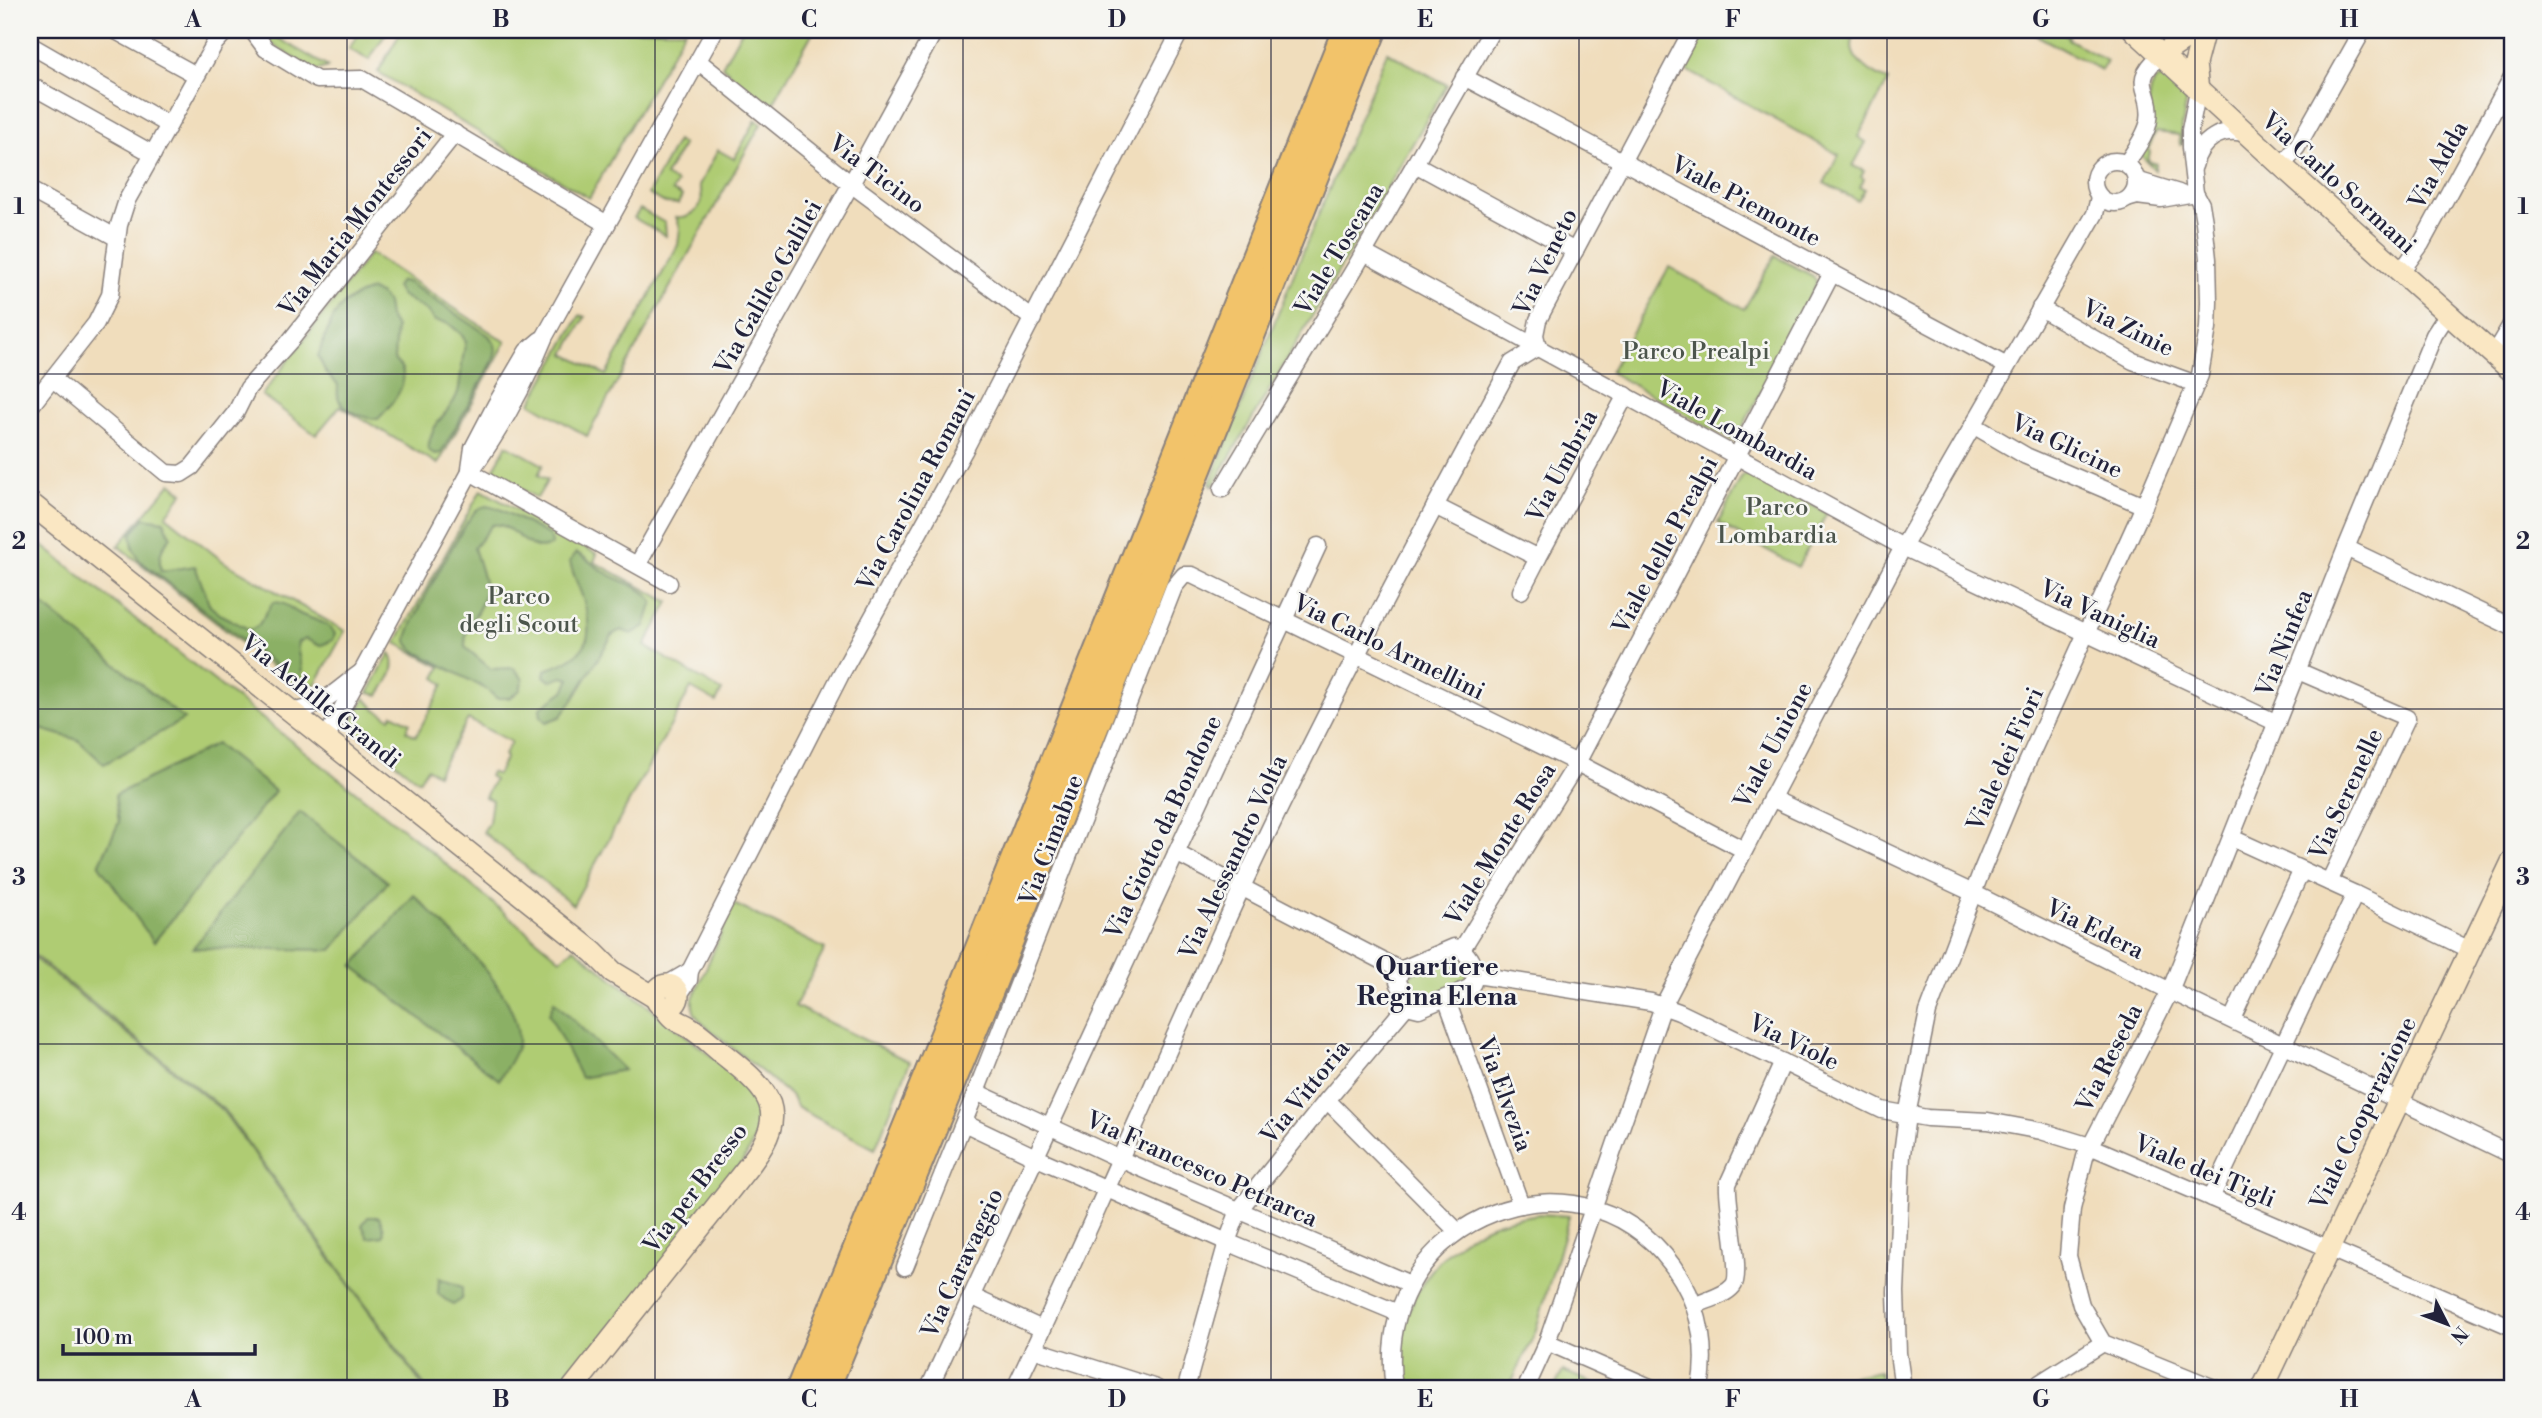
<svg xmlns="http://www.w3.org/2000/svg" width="2542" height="1418" viewBox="0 0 2542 1418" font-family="'Libre Bodoni',serif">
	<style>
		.green { fill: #afcc73; stroke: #687757; stroke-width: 2 }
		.forest { fill: #8bb065; stroke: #566950; stroke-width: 2 }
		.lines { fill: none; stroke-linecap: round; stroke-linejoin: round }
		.street-casing { stroke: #89807c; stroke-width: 19 }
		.secondary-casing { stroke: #89807c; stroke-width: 24 }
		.highway-casing { stroke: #89807c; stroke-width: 32 }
		.street { stroke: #fff; stroke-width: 16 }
		.secondary { stroke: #fae7c3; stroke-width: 21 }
		.highway { stroke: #f2c36a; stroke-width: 28 }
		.grid { fill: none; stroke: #22223b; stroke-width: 2; stroke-opacity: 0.55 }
		.labels { text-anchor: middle; stroke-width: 5; stroke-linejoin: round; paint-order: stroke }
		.street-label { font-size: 24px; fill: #22223b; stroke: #f6f6f2 }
		.park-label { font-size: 24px; fill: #4c554c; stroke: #f6f6f2 }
		.neighbourhood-label { font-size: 26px; font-weight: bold; fill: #22223b; stroke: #f6f6f2 }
		.neatline { fill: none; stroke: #22223b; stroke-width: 2.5 }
		.grid-label { font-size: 23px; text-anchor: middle; font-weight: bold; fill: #22223b }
	</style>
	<rect width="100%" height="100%" fill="#f6f6f2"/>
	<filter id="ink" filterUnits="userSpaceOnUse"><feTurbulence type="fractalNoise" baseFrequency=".0143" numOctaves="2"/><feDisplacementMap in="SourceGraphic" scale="14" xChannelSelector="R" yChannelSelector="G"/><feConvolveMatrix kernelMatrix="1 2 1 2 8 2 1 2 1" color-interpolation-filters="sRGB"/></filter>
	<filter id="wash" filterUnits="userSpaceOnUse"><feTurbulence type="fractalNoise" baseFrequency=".00686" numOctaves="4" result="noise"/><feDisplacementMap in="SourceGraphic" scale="28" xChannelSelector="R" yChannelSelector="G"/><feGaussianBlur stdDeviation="1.57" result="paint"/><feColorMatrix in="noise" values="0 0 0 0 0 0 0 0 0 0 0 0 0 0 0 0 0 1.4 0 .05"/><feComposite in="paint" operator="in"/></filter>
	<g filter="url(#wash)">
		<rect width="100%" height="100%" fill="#f0ddbc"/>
		<g class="green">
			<path d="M 264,30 L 328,67 L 315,71 L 265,40 Z"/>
			<path d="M 360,30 L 388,30 L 369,60 L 349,49 Z"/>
			<path d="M 402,30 L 685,30 L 589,198 L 378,72 Z"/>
			<path d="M 742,30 L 814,30 L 770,109 L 722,66 Z"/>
			<path d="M 1706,30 L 1857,30 C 1841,57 1867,70 1888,81 L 1858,137 L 1866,142 L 1853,166 L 1864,171 L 1861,177 L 1864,179 L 1860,187 L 1865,189 L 1858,201 L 1824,183 L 1839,155 L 1685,69 Z"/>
			<path d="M 2027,30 L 2057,30 L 2069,36 L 2068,39 L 2107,61 L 2101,70 Z"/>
			<path d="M 1387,52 L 1447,85 L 1213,486 L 1210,483 L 1302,254 Z"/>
			<path d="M 2170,75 L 2188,93 L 2182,127 L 2183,144 L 2180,145 L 2179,135 L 2156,132 L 2148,149 L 2150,152 L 2148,161 L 2156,164 L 2155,170 L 2141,155 L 2151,89 L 2155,80 Z"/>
			<path d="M 756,120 L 761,124 L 587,436 L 531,403 L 580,315 L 585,317 L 565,354 L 606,375 L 678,245 L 680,228 L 676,217 C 695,219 707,203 699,185 L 718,150 L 734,159 Z"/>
			<path d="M 677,141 L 683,145 L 665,176 L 677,183 L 672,191 L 682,196 L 678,204 L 665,203 L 648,194 Z"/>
			<path d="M 640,209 L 665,223 L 666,236 L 634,218 Z"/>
			<path d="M 370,253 L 506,342 L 438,464 L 340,406 L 316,435 L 262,395 Z"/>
			<path d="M 1775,256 L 1813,276 L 1817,282 L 1735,442 L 1610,372 L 1669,267 L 1744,309 Z"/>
			<path d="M 507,445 L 543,465 L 538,475 L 548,480 L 537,498 L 492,472 Z"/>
			<path d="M 1750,473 L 1827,513 L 1798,567 L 1718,523 L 1742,476 Z"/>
			<path d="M 171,483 L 183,493 L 166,516 L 224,562 L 345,631 L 315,685 L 298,687 L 118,546 Z"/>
			<path d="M 481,490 L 597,554 L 594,562 L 669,602 L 645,646 L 722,691 L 716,702 L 691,688 L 573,905 L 483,832 L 489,822 L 492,800 L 485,797 L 494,780 L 489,776 L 491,772 L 497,775 L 506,757 L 504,755 L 511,742 L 468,719 L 437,774 L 427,768 L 419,781 L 355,731 L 354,719 L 365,698 L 374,708 L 390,718 L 393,714 L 410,723 L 406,731 L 416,736 L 444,684 L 435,678 L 441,667 L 396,643 Z"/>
			<path d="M 30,536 L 417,840 L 560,959 L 574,948 L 747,1084 C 766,1121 761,1128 742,1163 L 563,1388 L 426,1388 L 223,1109 L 30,952 Z"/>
			<path d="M 390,653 C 400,668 387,682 379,695 L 368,693 Z"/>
			<path d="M 734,904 L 825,949 L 795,1006 L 910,1062 L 875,1149 L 798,1108 L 791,1096 L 701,1022 C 694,1014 692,1009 693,998 Z"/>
			<path d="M 1455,954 L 1464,961 L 1469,981 L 1423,1004 L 1414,1002 L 1404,977 Z"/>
			<path d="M 30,955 L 222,1110 L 424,1388 L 30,1388 Z"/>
			<path d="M 1539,1214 L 1569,1216 L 1535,1333 L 1509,1388 L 1403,1388 C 1389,1323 1426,1254 1486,1227 C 1503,1219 1521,1217 1539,1214 Z"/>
			<path d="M 1563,1371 L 1605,1388 L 1554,1388 Z"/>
			<path d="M 1879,1371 L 1884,1388 L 1835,1388 L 1839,1379 Z"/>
		</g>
		<g class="forest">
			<path d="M 400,281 L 407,282 L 488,335 C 498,345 497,351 492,363 L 441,453 L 435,454 L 428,450 C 431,419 451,414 458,392 C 462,376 461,358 466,342 L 461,334 L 448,323 L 435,321 L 427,311 L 401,295 L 396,287 Z"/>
			<path d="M 371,290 L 381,295 L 387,303 L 389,317 L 396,327 L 394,360 C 397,363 400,365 402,369 C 409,386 389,408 378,419 C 367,419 341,410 338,397 C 337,393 338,389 338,385 L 326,373 L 318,356 C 331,323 332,302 371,290 Z"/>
			<path d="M 486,506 L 500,509 L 549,535 L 552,544 C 529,560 514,520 492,525 L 474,548 C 477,558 486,582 485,591 C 482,613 464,623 465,647 L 491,669 L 514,668 L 523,679 L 520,690 L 510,698 L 496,698 L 488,690 L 417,652 C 413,648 407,646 407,640 C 406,628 466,519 476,511 C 479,508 483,507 486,506 Z"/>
			<path d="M 144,518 L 164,521 L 171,537 C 161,547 158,557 161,571 L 195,566 L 210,606 L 221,615 L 250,630 L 258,626 L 273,602 C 289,603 288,608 300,614 C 312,620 328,621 335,634 L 333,640 L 320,646 L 306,639 L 298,642 C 295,656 306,666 300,680 L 292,678 L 139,560 L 133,548 L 131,534 Z"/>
			<path d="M 576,553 C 586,557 591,563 600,569 C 615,581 644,585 653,602 L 645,626 L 632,634 L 621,630 L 613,634 L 573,700 L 560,717 L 546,722 L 541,717 L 540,708 L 564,691 L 570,679 L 563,677 L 550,681 L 544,676 L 545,670 C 589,656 597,638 581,593 C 577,582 572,573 570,561 Z"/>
			<path d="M 30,595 L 184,719 L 104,764 L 78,740 L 30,726 Z"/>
			<path d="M 216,744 L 275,791 L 154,942 L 99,865 L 119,822 L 115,795 Z"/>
			<path d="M 300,812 L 388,882 L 332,950 L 193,948 Z"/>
			<path d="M 414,895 C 447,930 521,991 518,1042 C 517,1054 505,1069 499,1080 L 353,966 Z"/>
			<path d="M 554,1001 L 624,1070 L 581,1078 L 549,1014 Z"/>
			<path d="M 368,1217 L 379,1217 L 384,1229 L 383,1236 L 368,1238 L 362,1225 Z"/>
			<path d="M 439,1278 L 462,1287 L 462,1299 L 453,1305 L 438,1294 Z"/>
		</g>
	</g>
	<g filter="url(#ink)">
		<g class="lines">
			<g class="street-casing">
				<g id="street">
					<path d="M 114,30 L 196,75"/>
					<path d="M 252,30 L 266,49 L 317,80 L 362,79 L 607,224"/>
					<path d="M 30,45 L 169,125"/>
					<path d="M 698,61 L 851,184 L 1033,319"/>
					<path d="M 1464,77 L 2007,366"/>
					<path d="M 30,85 L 153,154"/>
					<circle cx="2115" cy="182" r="21"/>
					<path d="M 1415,164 L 1575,251"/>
					<path d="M 2126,164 C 2134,151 2147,135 2149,120 C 2154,89 2127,84 2161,55"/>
					<path d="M 2194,166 C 2200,140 2222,126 2247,134"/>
					<path d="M 2282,166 L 2297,147 L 2363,30"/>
					<path d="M 2136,180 L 2179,193"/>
					<path d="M 30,190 L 117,238"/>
					<path d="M 2130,198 L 2137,196 L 2161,199 L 2195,193"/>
					<path d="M 1364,253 L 1903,547 L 2277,723"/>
					<path d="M 2400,273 L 2421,244 L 2512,77"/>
					<path d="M 2040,308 L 2133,361 L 2196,384"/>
					<path d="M 2493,355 L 2512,323"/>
					<path d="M 53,379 L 166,473 L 181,474 L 192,467 L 236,412 L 248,388 L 290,341 L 455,133"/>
					<path d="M 30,407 L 96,323 L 110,295 L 119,225 L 127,200 L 215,43 L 227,30"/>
					<path d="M 1973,425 L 2026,456 L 2144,506"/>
					<path d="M 470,469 L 473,448 L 496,404 L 527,351 L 540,340"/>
					<path d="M 470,472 L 669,583"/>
					<path d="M 1222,489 L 1355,268 L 1492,30"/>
					<path d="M 1435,506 L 1538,558 L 1626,395"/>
					<path d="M 2346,548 L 2512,627"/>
					<path d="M 638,564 L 851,184 L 935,30"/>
					<path d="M 1521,591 L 1538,558"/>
					<path d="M 2298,671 L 2407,718 L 2329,882"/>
					<path d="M 290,710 C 315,714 340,687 360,673"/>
					<path d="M 326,738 L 470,472 C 501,430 526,383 545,336 L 715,30"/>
					<path d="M 1771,798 L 1973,893 L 2162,987 L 2512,1155"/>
					<path d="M 2232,838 L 2355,894 L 2470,950"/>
					<path d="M 1176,853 L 1400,970"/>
					<path d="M 1454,947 C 1470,949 1482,977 1469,988 L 1419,1009 L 1411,1007 L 1398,982 L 1400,970 Z"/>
					<path d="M 1462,949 L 1577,763 L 1832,273"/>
					<path d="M 1476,975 L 1651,1002 L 1679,1012 L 1882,1110 L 1927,1118 L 1988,1121 L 2041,1131 L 2090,1146 L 2512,1327"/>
					<path d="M 666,985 L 690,971"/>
					<path d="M 678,996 L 689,980 L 690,971 L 840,676 L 964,451 L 1181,30"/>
					<path d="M 1446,998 L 1521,1205"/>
					<path d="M 2232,1019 L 2302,870"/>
					<path d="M 976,1092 L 1122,1160 L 1410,1284"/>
					<path d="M 1327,1100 L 1457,1231"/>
					<path d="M 964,1123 L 1046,1162 L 1227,1242 L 1398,1313"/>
					<path d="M 2211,1198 L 2355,894"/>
					<path d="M 905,1267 L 976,1092 L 1174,587 L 1184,575 L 1192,575 L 1577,763 L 1744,850"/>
					<path d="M 973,1297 L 1042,1329"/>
					<path d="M 1694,1306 C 1706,1300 1725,1296 1733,1286 C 1743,1275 1726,1205 1728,1184 L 1783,1062"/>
					<path d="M 1547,1342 L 1652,1388"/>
					<path d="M 1033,1349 L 1156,1388"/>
					<path d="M 929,1388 L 1318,546"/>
					<path d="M 1015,1388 C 1094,1223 1165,1054 1242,887 C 1325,709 1419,536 1512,363 L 1538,347 L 1535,335 L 1538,320 L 1692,30"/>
					<path d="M 1186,1388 L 1227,1242 L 1239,1210 L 1327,1100 L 1408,1004"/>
					<path d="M 1394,1388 C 1368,1214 1593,1130 1682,1280 C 1701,1313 1707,1351 1700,1388"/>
					<path d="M 1526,1388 L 1547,1342 L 1663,1006 L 1903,547 L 2095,214 L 2099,197"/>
					<path d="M 1903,1388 L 1898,1353 L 1896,1292 L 1902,1154 L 1907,1115 L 1928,1012 L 1980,875 L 2021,776 L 2139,517 L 2200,375 L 2208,328 L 2209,302 L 2208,259 L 2204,222 L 2201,204 L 2195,193 L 2190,148 L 2190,130 L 2198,90"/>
					<path d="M 2032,1388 L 2103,1343"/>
					<path d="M 2214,1388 L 2103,1343 L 2081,1305 L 2068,1256 L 2072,1209 L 2085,1157 L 2170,991 L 2346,548 L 2434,335 L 2447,315"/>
				</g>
			</g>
			<g class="secondary-casing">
				<g id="secondary">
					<path d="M 2134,30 L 2282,166 L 2512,371"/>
					<path d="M 2161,55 L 2199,30"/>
					<path d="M 2198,90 L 2195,64 L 2204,30"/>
					<path d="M 30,503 L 593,952 L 613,972 L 656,998"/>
					<circle cx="667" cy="996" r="11"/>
					<path d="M 573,1388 L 751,1163 C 789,1112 771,1092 727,1057 C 715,1048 703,1035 689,1027 C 678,1021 672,1020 665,1008"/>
					<path d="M 2263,1388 L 2512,862"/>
				</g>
			</g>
			<g class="highway-casing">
				<g id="highway">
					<path d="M 801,1388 L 964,988 L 1347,30"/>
					<path d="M 825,1388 L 989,990 L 1372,30"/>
				</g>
			</g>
			<use href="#street" class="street"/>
			<use href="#secondary" class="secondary"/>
			<use href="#highway" class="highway"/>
		</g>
	</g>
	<path class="grid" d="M 347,30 L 347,1388M 655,30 L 655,1388M 963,30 L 963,1388M 1271,30 L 1271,1388M 1579,30 L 1579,1388M 1887,30 L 1887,1388M 2195,30 L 2195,1388M 30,374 L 2512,374M 30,709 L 2512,709M 30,1044 L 2512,1044"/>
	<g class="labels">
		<g class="street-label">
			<text transform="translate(2438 165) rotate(-61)" y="8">Via Adda</text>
			<text transform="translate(877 174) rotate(37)" y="8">Via Ticino</text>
			<text transform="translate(2339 183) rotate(42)" y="8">Via Carlo Sormani</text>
			<text transform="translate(1746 201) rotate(28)" y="8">Viale Piemonte</text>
			<text transform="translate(355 222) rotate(-52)" y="8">Via Maria Montessori</text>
			<text transform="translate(1339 249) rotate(-59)" y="8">Viale Toscana</text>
			<text transform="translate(1545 262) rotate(-64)" y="8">Via Veneto</text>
			<text transform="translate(768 287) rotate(-61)" y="8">Via Galileo Galilei</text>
			<text transform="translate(2128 328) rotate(26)" y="8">Via Zinie</text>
			<text transform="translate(1737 430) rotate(29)" y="8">Viale Lombardia</text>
			<text transform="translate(2067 446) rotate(25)" y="8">Via Glicine</text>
			<text transform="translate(1562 466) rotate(-62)" y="8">Via Umbria</text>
			<text transform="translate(916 490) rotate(-62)" y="8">Via Carolina Romani</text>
			<text transform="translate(1665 545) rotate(-62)" y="8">Viale delle Prealpi</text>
			<text transform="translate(2100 614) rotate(25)" y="8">Via Vaniglia</text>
			<text transform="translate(2284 643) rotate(-68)" y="8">Via Ninfea</text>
			<text transform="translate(1389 647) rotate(26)" y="8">Via Carlo Armellini</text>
			<text transform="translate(321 701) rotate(39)" y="8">Via Achille Grandi</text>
			<text transform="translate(1773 745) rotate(-62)" y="8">Viale Unione</text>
			<text transform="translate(2005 759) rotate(-66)" y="8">Viale dei Fiori</text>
			<text transform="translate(2346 794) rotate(-65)" y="8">Via Serenelle</text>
			<text transform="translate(1163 827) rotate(-65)" y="8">Via Giotto da Bondone</text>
			<text transform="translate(1051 840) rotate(-69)" y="8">Via Cimabue</text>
			<text transform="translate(1500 844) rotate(-58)" y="8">Viale Monte Rosa</text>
			<text transform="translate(1233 857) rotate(-65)" y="8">Via Alessandro Volta</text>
			<text transform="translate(2095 929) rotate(26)" y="8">Via Edera</text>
			<text transform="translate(1794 1042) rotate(26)" y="8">Via Viole</text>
			<text transform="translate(2109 1058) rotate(-63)" y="8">Via Reseda</text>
			<text transform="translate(1305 1092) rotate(-51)" y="8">Via Vittoria</text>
			<text transform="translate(1505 1094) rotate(70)" y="8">Via Elvezia</text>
			<text transform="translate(2363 1113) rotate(-64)" y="8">Viale Cooperazione</text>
			<text transform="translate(1202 1169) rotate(24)" y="8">Via Francesco Petrarca</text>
			<text transform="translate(2205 1171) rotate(23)" y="8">Viale dei Tigli</text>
			<text transform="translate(695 1188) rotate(-53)" y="8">Via per Bresso</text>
			<text transform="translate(962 1263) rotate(-65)" y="8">Via Caravaggio</text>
		</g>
		<g class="park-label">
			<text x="1696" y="359">Parco Prealpi</text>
			<text x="1777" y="515">Parco<tspan x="1777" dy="28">Lombardia</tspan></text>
			<text x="519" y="604">Parco<tspan x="519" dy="28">degli Scout</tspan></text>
		</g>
		<g class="neighbourhood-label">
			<text x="1437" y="975">Quartiere<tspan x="1437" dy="30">Regina Elena</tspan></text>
		</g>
	</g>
	<rect width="2542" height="1418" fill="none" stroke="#f6f6f2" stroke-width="77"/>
	<g transform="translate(2447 1324) rotate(132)" stroke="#f6f6f2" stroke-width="5" paint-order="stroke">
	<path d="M0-5L12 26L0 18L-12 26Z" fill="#22223b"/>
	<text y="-10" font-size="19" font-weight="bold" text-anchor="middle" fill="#22223b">N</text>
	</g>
	<path d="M63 1344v10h192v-10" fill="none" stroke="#22223b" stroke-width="3.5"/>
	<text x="74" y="1344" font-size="21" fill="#22223b" stroke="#f6f6f2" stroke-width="5" paint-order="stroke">100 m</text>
	<rect x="38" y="38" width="2466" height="1342" class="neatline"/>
	<g class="grid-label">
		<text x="193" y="27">A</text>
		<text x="501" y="27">B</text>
		<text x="809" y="27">C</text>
		<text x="1117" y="27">D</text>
		<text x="1425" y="27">E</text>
		<text x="1733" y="27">F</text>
		<text x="2041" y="27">G</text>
		<text x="2349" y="27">H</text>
		<text x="19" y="214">1</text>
		<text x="2523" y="214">1</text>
		<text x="19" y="549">2</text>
		<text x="2523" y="549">2</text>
		<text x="19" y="885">3</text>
		<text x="2523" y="885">3</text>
		<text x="19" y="1220">4</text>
		<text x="2523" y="1220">4</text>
		<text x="193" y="1407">A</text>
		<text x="501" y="1407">B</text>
		<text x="809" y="1407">C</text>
		<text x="1117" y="1407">D</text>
		<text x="1425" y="1407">E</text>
		<text x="1733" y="1407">F</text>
		<text x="2041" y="1407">G</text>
		<text x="2349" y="1407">H</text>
	</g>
</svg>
